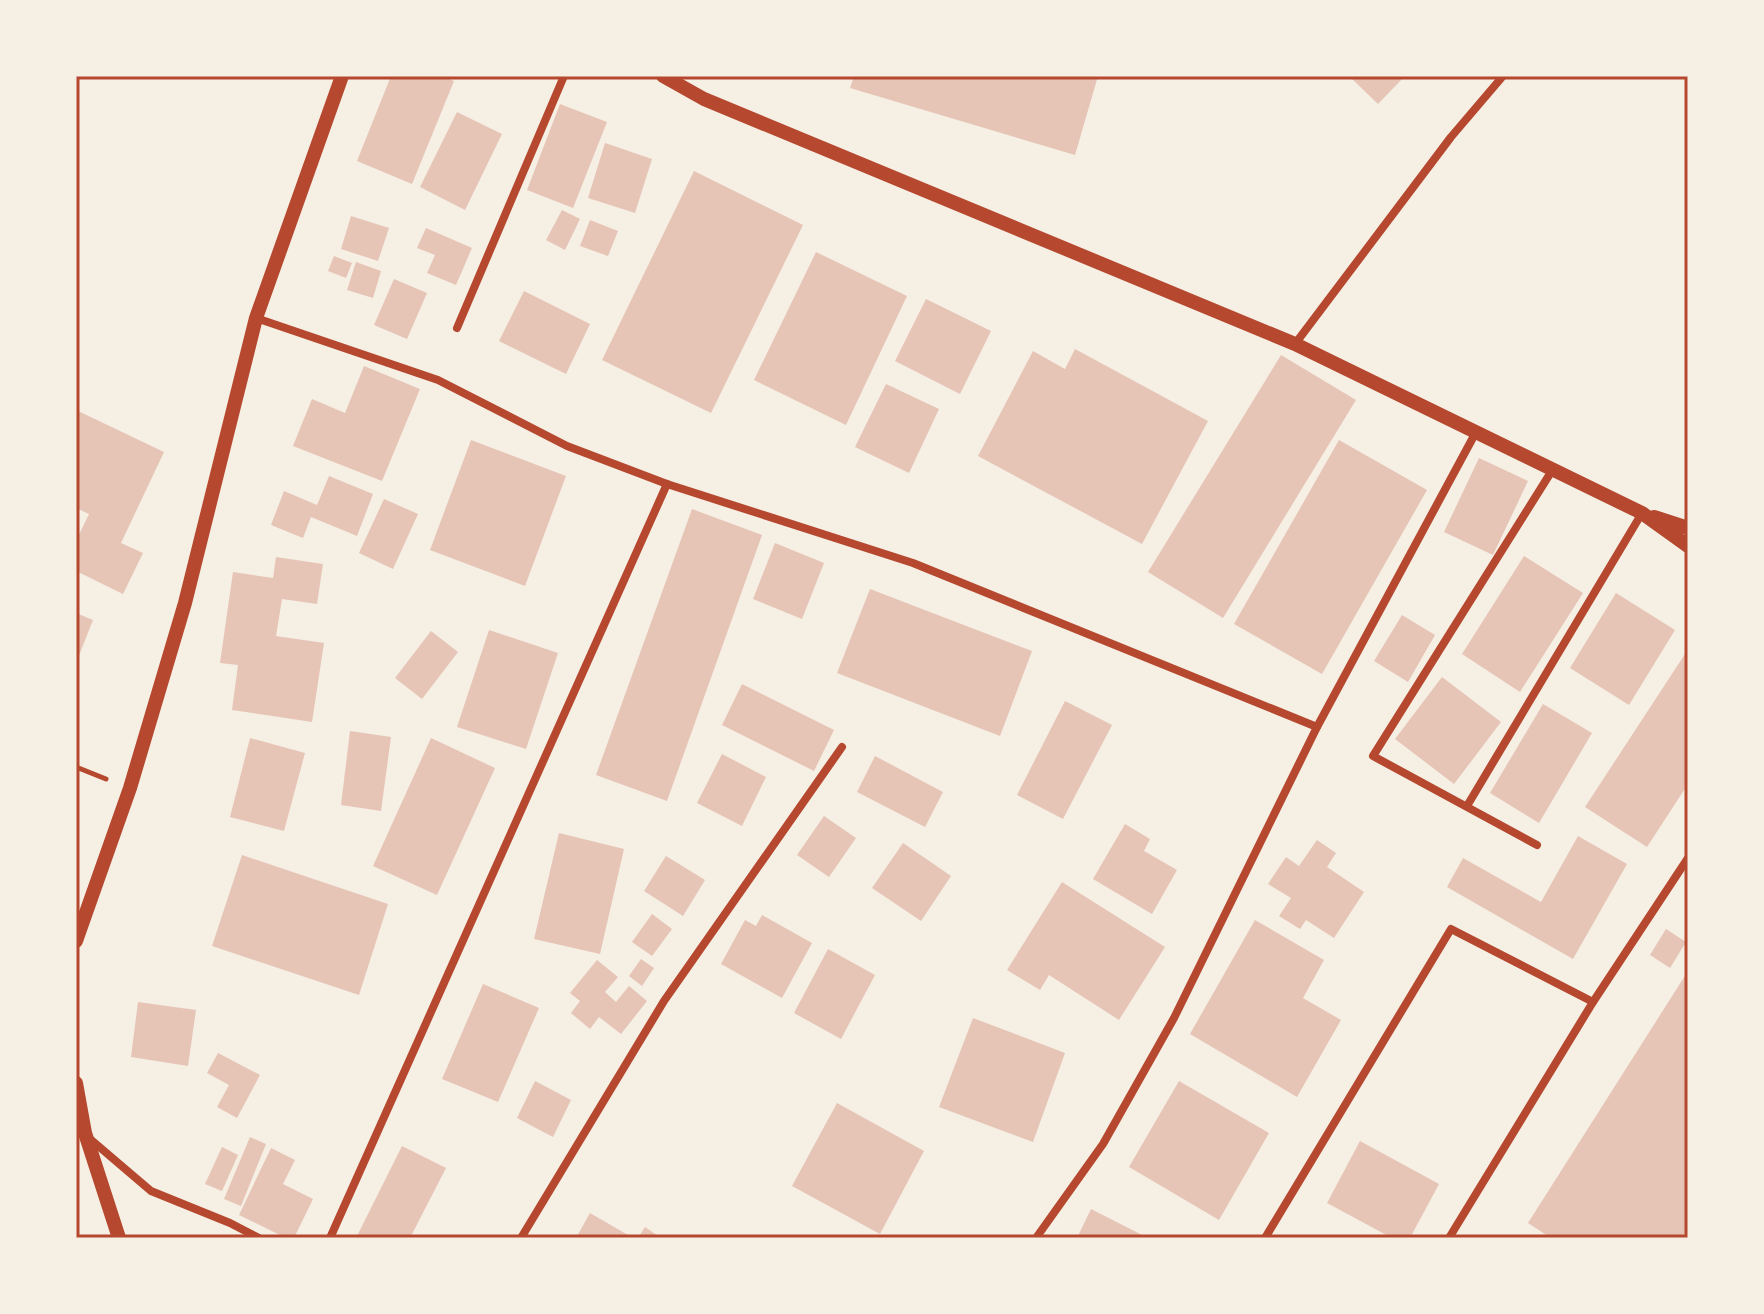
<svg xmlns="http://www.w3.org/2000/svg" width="1764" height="1314" viewBox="0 0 1764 1314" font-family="'Golos Text',sans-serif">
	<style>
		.building { fill: #e6c5b7 }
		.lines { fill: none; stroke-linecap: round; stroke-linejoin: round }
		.path { stroke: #b5482f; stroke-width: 5 }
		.minor { stroke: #b5482f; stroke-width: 8 }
		.tertiary { stroke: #b5482f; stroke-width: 14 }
		.neatline { fill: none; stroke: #b5482f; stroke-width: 3 }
	</style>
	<rect width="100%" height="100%" fill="#f6efe4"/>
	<g class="building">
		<path d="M 391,76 L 443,76 L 454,81 L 412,184 L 357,161 Z"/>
		<path d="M 854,76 L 1098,76 L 1075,155 L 850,88 Z"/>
		<path d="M 1349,76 L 1405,76 L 1378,104 Z"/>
		<path d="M 560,104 L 607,122 L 573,208 L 527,190 Z"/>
		<path d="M 457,112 L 502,134 L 465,210 L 420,187 Z"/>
		<path d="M 605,143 L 652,159 L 635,213 L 588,198 Z"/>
		<path d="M 694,171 L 803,225 L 711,413 L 602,360 Z"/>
		<path d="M 562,210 L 580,219 L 565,250 L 546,240 Z"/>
		<path d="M 351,216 L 389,228 L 378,261 L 341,249 Z"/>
		<path d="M 590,220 L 618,231 L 608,256 L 580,246 Z"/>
		<path d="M 426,228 L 472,248 L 456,285 L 427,273 L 435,255 L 417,248 Z"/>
		<path d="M 816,252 L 907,296 L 846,425 L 754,380 Z"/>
		<path d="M 334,256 L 352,263 L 346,278 L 328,271 Z"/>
		<path d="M 356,262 L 381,271 L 373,298 L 347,290 Z"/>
		<path d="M 394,279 L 427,293 L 407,339 L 374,325 Z"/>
		<path d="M 524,291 L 590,324 L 566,374 L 499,341 Z"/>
		<path d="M 926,299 L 991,331 L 960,394 L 895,361 Z"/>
		<path d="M 1075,349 L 1208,421 L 1142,544 L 978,456 L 1033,351 L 1065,369 Z"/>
		<path d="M 1281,355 L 1356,400 L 1223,618 L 1148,572 Z"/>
		<path d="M 364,366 L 420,389 L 382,481 L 293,446 L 312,399 L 345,413 Z"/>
		<path d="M 886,384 L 939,409 L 909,473 L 855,447 Z"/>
		<path d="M 76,410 L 164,452 L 121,543 L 143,553 L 123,594 L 76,571 L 76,541 L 89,514 L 76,508 Z"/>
		<path d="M 471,440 L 566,476 L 525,586 L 430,550 Z"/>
		<path d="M 1339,440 L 1427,490 L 1322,674 L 1234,624 Z"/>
		<path d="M 1479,458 L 1528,481 L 1493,555 L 1444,532 Z"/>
		<path d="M 329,476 L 373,494 L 357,536 L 311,517 L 303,538 L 271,525 L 284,491 L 317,505 Z"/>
		<path d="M 384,499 L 418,514 L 393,569 L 359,553 Z"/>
		<path d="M 692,509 L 762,535 L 667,801 L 596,775 Z"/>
		<path d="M 775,543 L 824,563 L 802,619 L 753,599 Z"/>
		<path d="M 1524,556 L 1583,593 L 1520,692 L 1462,654 Z"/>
		<path d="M 276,557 L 323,564 L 317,604 L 282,599 L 276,636 L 324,643 L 312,722 L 232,710 L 238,665 L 220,663 L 233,572 L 273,578 Z"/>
		<path d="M 870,589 L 1032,651 L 1000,736 L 837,673 Z"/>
		<path d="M 1616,593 L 1675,630 L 1629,705 L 1570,668 Z"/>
		<path d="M 76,613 L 93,620 L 76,663 Z"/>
		<path d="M 1402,615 L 1435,635 L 1408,682 L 1374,661 Z"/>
		<path d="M 489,630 L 558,653 L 526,749 L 457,727 Z"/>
		<path d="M 431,631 L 458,652 L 422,699 L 395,678 Z"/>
		<path d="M 1685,654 L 1688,656 L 1688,784 L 1647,847 L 1585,807 Z"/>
		<path d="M 1442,677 L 1501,722 L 1454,784 L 1395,739 Z"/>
		<path d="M 742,684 L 834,730 L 814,771 L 722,725 Z"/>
		<path d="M 1065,701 L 1112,725 L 1063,819 L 1017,795 Z"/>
		<path d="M 1543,704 L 1592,733 L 1539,823 L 1490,793 Z"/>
		<path d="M 350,731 L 391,737 L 381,811 L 341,805 Z"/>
		<path d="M 250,738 L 305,753 L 284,831 L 230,817 Z"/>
		<path d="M 431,738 L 495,768 L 437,895 L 373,866 Z"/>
		<path d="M 722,754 L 766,777 L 742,826 L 697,803 Z"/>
		<path d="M 875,756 L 943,792 L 925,827 L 857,792 Z"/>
		<path d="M 824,816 L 856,838 L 829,877 L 797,855 Z"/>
		<path d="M 1125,824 L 1150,839 L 1144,851 L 1177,870 L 1152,914 L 1093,879 Z"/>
		<path d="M 559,833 L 624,849 L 600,954 L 534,939 Z"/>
		<path d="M 1578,836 L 1627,864 L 1573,959 L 1447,887 L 1463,858 L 1541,902 Z"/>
		<path d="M 1317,840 L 1336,853 L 1327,867 L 1364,892 L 1334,938 L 1306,920 L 1300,929 L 1279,916 L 1291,898 L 1268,884 L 1286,857 L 1299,866 Z"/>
		<path d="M 903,843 L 951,876 L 921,921 L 872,888 Z"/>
		<path d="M 242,855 L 388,904 L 359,995 L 212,946 Z"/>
		<path d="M 666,856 L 705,880 L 683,916 L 644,891 Z"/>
		<path d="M 1062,882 L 1165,947 L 1119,1020 L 1049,975 L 1040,990 L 1007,970 Z"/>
		<path d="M 652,914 L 672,929 L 652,956 L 632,942 Z"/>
		<path d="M 762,915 L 812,943 L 782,998 L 721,964 L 745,920 L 756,926 Z"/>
		<path d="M 1255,920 L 1324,960 L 1303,998 L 1341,1020 L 1297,1097 L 1190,1034 Z"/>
		<path d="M 1666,929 L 1686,942 L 1670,968 L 1650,955 Z"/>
		<path d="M 828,949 L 875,975 L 841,1039 L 794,1013 Z"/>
		<path d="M 641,959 L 654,968 L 642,986 L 629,976 Z"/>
		<path d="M 597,960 L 618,977 L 605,992 L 616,1002 L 629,986 L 647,1001 L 621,1034 L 599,1017 L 590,1029 L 571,1013 L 580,1001 L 570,993 Z"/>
		<path d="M 1688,971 L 1688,1228 L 1682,1238 L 1551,1238 L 1528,1223 Z"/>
		<path d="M 483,984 L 539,1008 L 498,1102 L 442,1079 Z"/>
		<path d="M 138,1002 L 196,1010 L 188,1066 L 131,1057 Z"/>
		<path d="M 973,1018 L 1065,1053 L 1033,1142 L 939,1107 Z"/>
		<path d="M 218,1053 L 260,1075 L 237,1118 L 217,1107 L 229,1085 L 207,1073 Z"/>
		<path d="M 535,1081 L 571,1100 L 553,1137 L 517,1118 Z"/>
		<path d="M 1179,1081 L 1269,1133 L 1219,1220 L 1129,1167 Z"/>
		<path d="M 837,1103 L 924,1151 L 880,1234 L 792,1186 Z"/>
		<path d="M 250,1137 L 266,1144 L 241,1206 L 224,1199 Z"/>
		<path d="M 1360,1141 L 1439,1184 L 1410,1238 L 1392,1238 L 1327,1203 Z"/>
		<path d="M 402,1146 L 446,1168 L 410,1238 L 356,1238 Z"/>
		<path d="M 222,1147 L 238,1155 L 222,1191 L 205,1184 Z"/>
		<path d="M 271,1148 L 295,1160 L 283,1184 L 313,1199 L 294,1238 L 286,1238 L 239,1215 Z"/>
		<path d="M 1091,1209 L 1148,1238 L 1077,1238 Z"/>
		<path d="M 590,1213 L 628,1235 L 626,1238 L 576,1238 Z"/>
		<path d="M 645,1227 L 661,1238 L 638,1238 Z"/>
	</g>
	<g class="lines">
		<path class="path" d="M 76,767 L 106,779"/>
		<g class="minor">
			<path d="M 256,318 L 438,380 L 567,446 L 667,484 L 913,563 L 1317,727"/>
			<path d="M 457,328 L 564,76"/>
			<path d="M 1295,344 L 1451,137 L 1503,76"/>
			<path d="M 1467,806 L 1642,513"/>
			<path d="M 1537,845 L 1373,756 L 1553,469"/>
			<path d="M 76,1127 L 151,1191 L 230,1223 L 259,1238"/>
			<path d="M 330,1238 L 667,484"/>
			<path d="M 521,1238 L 664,1001 L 842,747"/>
			<path d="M 1036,1238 L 1103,1144 L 1174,1018 L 1317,727 L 1476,432"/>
			<path d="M 1265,1238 L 1451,929 L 1593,1002"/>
			<path d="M 1449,1238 L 1593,1002 L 1688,858"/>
		</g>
		<g class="tertiary">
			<path d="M 663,76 L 704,99 L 1295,344 L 1642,513 L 1688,546"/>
			<path d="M 1654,517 L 1688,528"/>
			<path d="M 76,941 L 130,788 L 185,603 L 256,318 L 342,76"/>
			<path d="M 76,1083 L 85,1133 L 119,1238"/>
		</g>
	</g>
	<rect width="1764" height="1314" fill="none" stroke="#f6efe4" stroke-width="156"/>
	<rect x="78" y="78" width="1608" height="1158" class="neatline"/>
</svg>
